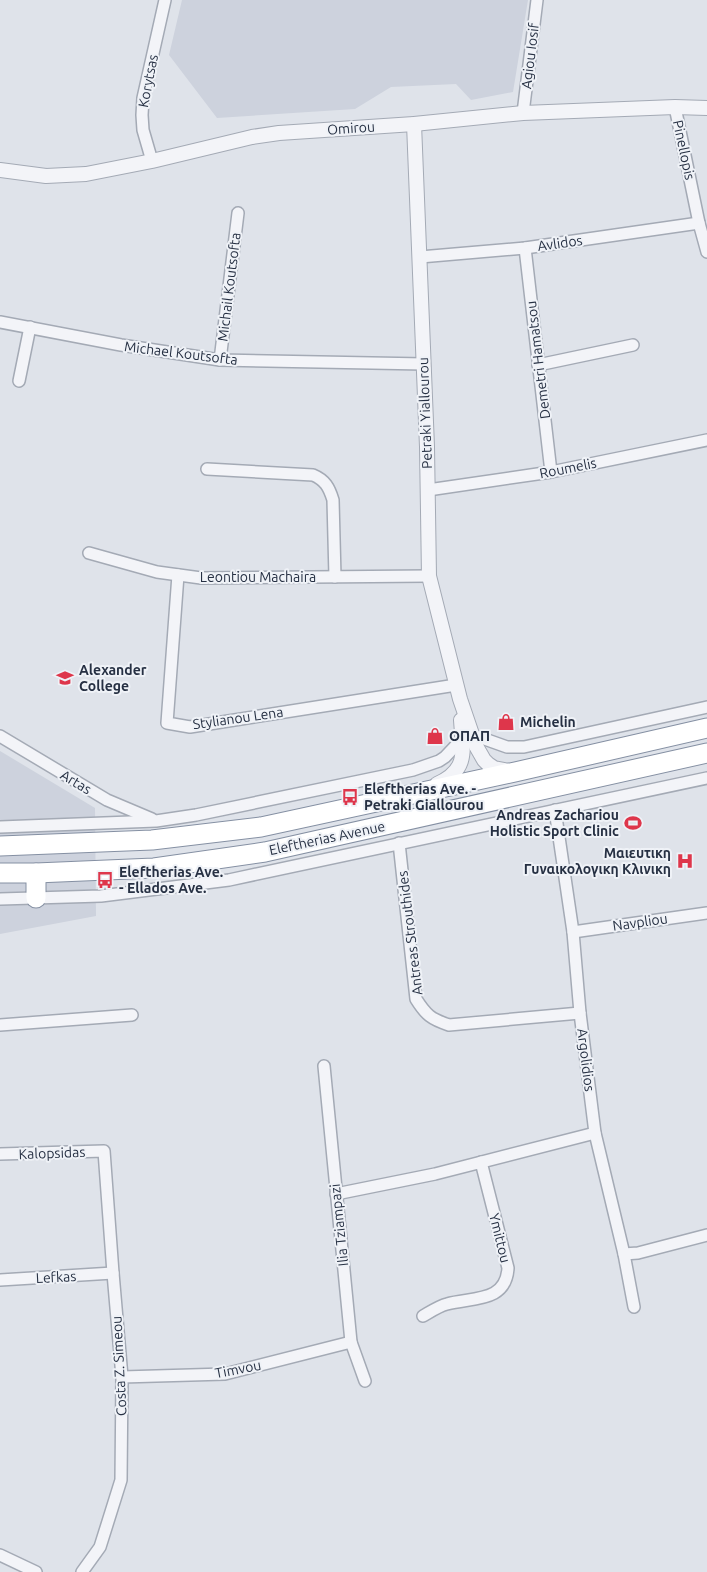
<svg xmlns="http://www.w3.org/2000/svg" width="707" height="1572" viewBox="0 0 707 1572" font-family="Ubuntu,sans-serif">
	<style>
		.built { fill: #cdd2dd }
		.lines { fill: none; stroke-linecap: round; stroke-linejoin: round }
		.minor-casing { stroke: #a4aab5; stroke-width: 14 }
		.tertiary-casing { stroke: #a4aab5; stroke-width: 16 }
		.trunk-casing { stroke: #8590a3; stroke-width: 21 }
		.minor { stroke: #f3f4f8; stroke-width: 11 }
		.tertiary { stroke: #f3f4f8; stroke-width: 14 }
		.trunk { stroke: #fff; stroke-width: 19 }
		.labels { text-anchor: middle; stroke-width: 4; stroke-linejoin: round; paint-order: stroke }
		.street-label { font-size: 14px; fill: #263043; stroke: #eff2f7 }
		.poi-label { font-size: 14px; font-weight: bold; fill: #263043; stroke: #eff2f7; text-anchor: start }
	</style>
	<rect width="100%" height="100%" fill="#dfe3ea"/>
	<g class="built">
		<path d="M 182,0 L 528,0 L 513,92 L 471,100 L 456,84 L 391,87 L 355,109 L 217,118 L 169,55 Z"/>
		<path d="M 0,751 L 95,808 L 96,916 L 0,934 Z"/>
	</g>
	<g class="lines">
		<g class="minor-casing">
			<g id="minor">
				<path d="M 675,107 L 699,223 L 707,252"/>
				<path d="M 523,113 L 537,0"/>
				<path d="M 152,161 L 143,130 L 142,115 L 143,98 L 165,0"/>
				<path d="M 525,248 L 551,472"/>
				<path d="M 420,257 L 525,248 L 699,223"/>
				<path d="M 0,322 L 121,345 L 220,360 L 424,364"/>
				<path d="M 220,360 L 238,213"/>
				<path d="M 538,365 L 633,345"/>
				<path d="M 19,381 L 30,327"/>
				<path d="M 207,469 L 313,475 C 325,480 329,487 333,500 L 335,577"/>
				<path d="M 428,490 L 551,472 L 707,440"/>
				<path d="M 89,553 L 157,572 L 201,578 L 429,576"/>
				<path d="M 178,575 L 167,723 L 190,727 L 456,685"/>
				<path d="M 0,736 L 107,800 L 152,819"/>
				<path d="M 555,810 L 573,932 L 580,1013 L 595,1133 L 624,1254 L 634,1307"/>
				<path d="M 0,827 L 156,821 L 196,815 L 413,770 L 439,761 L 445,757 L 462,739 L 479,737 L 507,747 L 524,747 L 707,707"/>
				<path d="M 399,843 L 416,999 C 426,1015 431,1019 449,1025 L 580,1013"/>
				<path d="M 0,899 L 101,896 L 229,880 L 707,778"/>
				<path d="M 573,932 L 707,913"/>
				<path d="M 0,1025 L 132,1015"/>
				<path d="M 324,1066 L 351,1342 L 365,1381"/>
				<path d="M 0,1154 L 104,1151 L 113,1273 L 122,1377 L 121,1480 L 100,1547 L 82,1572"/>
				<path d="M 336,1194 L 435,1174 L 595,1133"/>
				<path d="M 624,1254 L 638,1253 L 707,1235"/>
				<path d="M 0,1280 L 113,1273"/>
				<path d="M 423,1316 C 430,1312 439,1306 447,1304 C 472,1297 506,1303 508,1268 L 481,1162"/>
				<path d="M 122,1377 L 225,1374 L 351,1342"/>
				<path d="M 0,1555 L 36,1572"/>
			</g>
		</g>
		<g class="tertiary-casing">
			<g id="tertiary">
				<path d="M 414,124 L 427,447 L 429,576 L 460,699 L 476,746 L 484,760 L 488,764 L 494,768 L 509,771"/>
				<path d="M 0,170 L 46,176 L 86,174 L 152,161 L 252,137 L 279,133 L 414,124 L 523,113 L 675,107 L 707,108"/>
				<path d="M 437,784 C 469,770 463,750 461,720"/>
			</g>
		</g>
		<g class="trunk-casing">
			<g id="trunk">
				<path d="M 0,846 L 152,840 L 261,827 L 515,772 L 707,728"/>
				<path d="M 0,873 L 36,873 L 154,868 L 265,852 L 707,753"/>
				<path d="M 36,873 L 36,898"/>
			</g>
		</g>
		<use href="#minor" class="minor"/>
		<use href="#tertiary" class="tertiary"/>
		<use href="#trunk" class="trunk"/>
	</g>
	<defs>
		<g id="university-bare" transform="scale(1.35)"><path d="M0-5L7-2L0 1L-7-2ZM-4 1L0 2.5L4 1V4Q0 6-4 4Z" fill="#de364b" stroke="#eff2f7" stroke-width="2.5" paint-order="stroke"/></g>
		<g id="shop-bare" transform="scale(1.35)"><path d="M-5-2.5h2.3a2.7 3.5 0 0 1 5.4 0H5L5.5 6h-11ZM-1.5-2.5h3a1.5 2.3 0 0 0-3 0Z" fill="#de364b" stroke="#eff2f7" stroke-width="2.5" paint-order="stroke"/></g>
		<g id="bus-bare" transform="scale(1.35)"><path d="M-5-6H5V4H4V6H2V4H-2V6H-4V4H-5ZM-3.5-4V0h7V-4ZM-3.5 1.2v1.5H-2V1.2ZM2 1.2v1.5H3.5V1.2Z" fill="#de364b" stroke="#eff2f7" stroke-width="2.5" paint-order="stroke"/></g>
		<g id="stadium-bare" transform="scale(1.35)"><path d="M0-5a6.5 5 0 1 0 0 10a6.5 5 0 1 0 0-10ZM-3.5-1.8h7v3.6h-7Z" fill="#de364b" stroke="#eff2f7" stroke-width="2.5" paint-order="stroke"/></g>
		<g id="hospital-bare" transform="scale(1.35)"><path d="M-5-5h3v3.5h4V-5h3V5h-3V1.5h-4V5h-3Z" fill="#de364b" stroke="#eff2f7" stroke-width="2.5" paint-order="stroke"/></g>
	</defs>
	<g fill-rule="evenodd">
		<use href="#university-bare" x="65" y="678"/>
		<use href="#shop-bare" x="506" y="722"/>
		<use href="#shop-bare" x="435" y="736"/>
		<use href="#bus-bare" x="350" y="797"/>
		<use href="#stadium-bare" x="633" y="823"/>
		<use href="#hospital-bare" x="685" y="861"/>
		<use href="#bus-bare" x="105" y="880"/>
	</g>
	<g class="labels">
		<g class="street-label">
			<text transform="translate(530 56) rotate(-83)" y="5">Agiou Iosif</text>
			<text transform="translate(148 81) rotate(-79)" y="5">Korytsas</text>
			<text transform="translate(351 128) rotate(-4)" y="5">Omirou</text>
			<text transform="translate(684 150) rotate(78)" y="5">Pinellopis</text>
			<text transform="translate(560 243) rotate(-8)" y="5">Avlidos</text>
			<text transform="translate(229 287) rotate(-83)" y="5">Michail Koutsofta</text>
			<text transform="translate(181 353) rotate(7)" y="5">Michael Koutsofta</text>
			<text transform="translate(538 360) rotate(-97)" y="5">Demetri Hamatsou</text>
			<text transform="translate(425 413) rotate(-92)" y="5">Petraki Yiallourou</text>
			<text transform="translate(568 468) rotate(-11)" y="5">Roumelis</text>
			<text x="258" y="582">Leontiou Machaira</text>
			<text transform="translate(238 718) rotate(-8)" y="5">Stylianou Lena</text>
			<text transform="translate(76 782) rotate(31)" y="5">Artas</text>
			<text transform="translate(327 838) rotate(-12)" y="5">Eleftherias Avenue</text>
			<text transform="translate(640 922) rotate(-8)" y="5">Navpliou</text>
			<text transform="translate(410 933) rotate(-97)" y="5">Antreas Strouthides</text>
			<text transform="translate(586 1060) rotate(83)" y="5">Argolidios</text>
			<text transform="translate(52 1153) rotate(-2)" y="5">Kalopsidas</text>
			<text transform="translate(339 1225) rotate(-96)" y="5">Ilia Tziampazi</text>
			<text transform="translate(500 1238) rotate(76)" y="5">Ymittou</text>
			<text transform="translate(56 1277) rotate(-3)" y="5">Lefkas</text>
			<text transform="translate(119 1366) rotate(-93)" y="5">Costa Z. Simeou</text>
			<text transform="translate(238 1369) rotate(-11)" y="5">Timvou</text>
		</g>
		<g class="poi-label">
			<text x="79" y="675">Alexander<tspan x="79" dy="16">College</tspan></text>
			<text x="520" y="727">Michelin</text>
			<text x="449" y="741">ΟΠΑΠ</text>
			<text x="364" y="794">Eleftherias Ave. -<tspan x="364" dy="16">Petraki Giallourou</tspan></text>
			<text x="619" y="820" text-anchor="end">Andreas Zachariou<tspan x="619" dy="16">Holistic Sport Clinic</tspan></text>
			<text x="671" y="858" text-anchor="end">Μαιευτικη<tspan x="671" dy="16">Γυναικολογικη Κλινικη</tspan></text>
			<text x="119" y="877">Eleftherias Ave.<tspan x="119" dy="16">- Ellados Ave.</tspan></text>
		</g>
	</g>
</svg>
